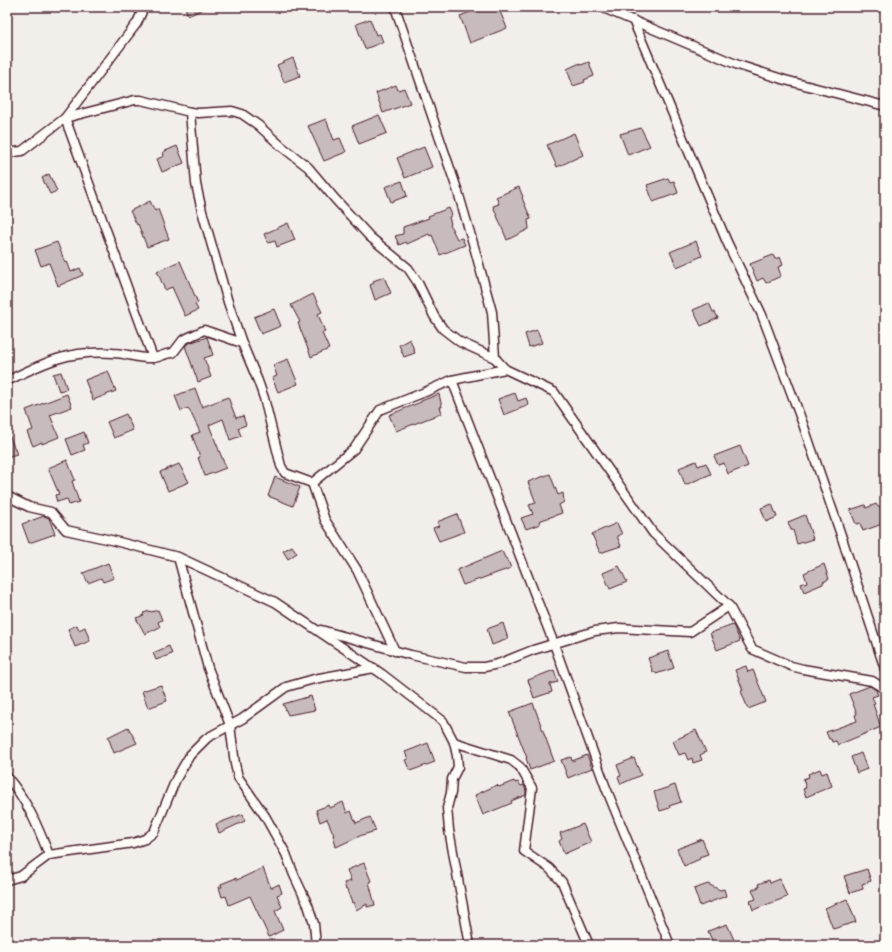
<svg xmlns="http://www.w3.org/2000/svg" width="892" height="952" viewBox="0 0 892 952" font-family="'Patrick Hand',sans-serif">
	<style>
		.building { fill: #c8bbbb; stroke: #4a1f2b }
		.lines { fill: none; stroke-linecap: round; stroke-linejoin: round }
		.street-casing { stroke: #4a1f2b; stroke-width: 11 }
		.street { stroke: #fdfcf7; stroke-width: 8 }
	</style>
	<rect width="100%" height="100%" fill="#f2efeb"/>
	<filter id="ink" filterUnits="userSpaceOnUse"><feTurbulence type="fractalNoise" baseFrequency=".025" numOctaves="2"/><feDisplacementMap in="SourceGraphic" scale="8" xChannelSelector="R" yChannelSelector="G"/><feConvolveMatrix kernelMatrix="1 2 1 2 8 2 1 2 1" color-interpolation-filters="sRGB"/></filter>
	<g filter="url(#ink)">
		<g class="building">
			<path d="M 185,7 L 208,7 L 188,16 Z"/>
			<path d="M 487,7 L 498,7 L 507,28 L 470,43 L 460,16 L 475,10 L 475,12 Z"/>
			<path d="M 370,19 L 376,35 L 380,34 L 383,42 L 365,49 L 356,24 Z"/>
			<path d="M 293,58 L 300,76 L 284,82 L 277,65 Z"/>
			<path d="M 589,62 L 594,76 L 584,80 L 585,82 L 573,86 L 567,69 L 580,63 L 581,65 Z"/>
			<path d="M 396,85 L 398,90 L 404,88 L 410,103 L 383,113 L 376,93 Z"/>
			<path d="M 379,115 L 387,133 L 359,144 L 352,126 Z"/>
			<path d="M 326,119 L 334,140 L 340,138 L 346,152 L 324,161 L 308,126 Z"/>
			<path d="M 641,128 L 650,146 L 628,155 L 620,134 Z"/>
			<path d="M 574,133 L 583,155 L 557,167 L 547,145 Z"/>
			<path d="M 177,146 L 184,163 L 162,172 L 157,159 L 164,156 L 163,152 Z"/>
			<path d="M 424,147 L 432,167 L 405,178 L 397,158 Z"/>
			<path d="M 49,174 L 57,191 L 50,194 L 42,178 Z"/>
			<path d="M 668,178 L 670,182 L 674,181 L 678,193 L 653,202 L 647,185 Z"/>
			<path d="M 402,181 L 407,196 L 391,202 L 385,187 Z"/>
			<path d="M 519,187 L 523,197 L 522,198 L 531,219 L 528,220 L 529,229 L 507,240 L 493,206 L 499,204 L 496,197 Z"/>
			<path d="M 150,201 L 155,211 L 158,209 L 169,239 L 147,247 L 138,224 L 137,225 L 130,211 Z"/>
			<path d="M 449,208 L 452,215 L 449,217 L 451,224 L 450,225 L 457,239 L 462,238 L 465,245 L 440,255 L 432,235 L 430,236 L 429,234 L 407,244 L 406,242 L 399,245 L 395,236 L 403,234 L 403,227 L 429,218 L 428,216 Z"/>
			<path d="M 288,223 L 295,240 L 277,247 L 275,241 L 268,243 L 264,234 Z"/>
			<path d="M 696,241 L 702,256 L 677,267 L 670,252 Z"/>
			<path d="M 57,242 L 65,262 L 67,261 L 71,272 L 80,268 L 83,275 L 58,286 L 49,263 L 41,266 L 35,250 Z"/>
			<path d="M 773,255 L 775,259 L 780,257 L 783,265 L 778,267 L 781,276 L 766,283 L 763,278 L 757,281 L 750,264 Z"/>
			<path d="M 180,261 L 198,303 L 195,304 L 198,310 L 185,316 L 172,287 L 165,290 L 157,271 Z"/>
			<path d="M 384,277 L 391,293 L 375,300 L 370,285 L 374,283 L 373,281 Z"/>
			<path d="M 313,294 L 322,312 L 318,314 L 325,332 L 322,333 L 329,349 L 311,357 L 298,323 L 300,322 L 291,305 Z"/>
			<path d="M 709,303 L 713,312 L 715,312 L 718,318 L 701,326 L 693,310 Z"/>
			<path d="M 274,309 L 281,326 L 261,334 L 254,317 Z"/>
			<path d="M 537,330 L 542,343 L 529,347 L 525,334 Z"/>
			<path d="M 207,337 L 213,355 L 204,358 L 211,377 L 198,382 L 185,346 L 189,343 Z"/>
			<path d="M 410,339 L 415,353 L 404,357 L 399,345 Z"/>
			<path d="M 288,359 L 298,384 L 278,392 L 272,378 L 277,376 L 273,365 Z"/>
			<path d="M 108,371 L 116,391 L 93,400 L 85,380 Z"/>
			<path d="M 61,372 L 67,389 L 59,391 L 53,374 Z"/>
			<path d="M 195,388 L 202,407 L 228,397 L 236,418 L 243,416 L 246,425 L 238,428 L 241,436 L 230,440 L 223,419 L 209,425 L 226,468 L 205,476 L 198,458 L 200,457 L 192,435 L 200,432 L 189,409 L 188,408 L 181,411 L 175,396 Z"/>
			<path d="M 515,393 L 518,401 L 526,398 L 529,405 L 504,415 L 498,399 Z"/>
			<path d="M 67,394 L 72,407 L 50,415 L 59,437 L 42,444 L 42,442 L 33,446 L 27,432 L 33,430 L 26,410 Z"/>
			<path d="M 439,394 L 442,407 L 440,407 L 442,413 L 396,431 L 389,415 L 421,402 L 421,401 Z"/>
			<path d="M 126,414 L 133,430 L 114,438 L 107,422 Z"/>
			<path d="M 7,430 L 17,454 L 7,457 Z"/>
			<path d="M 84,432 L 88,443 L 83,445 L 85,450 L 72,455 L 66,439 Z"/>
			<path d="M 740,446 L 748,466 L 728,474 L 724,463 L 718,465 L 714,456 Z"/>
			<path d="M 67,460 L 75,480 L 72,481 L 79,502 L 69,505 L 67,499 L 57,502 L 55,495 L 59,494 L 48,468 Z"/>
			<path d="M 696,461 L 698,466 L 706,463 L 711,474 L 685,485 L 679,468 Z"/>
			<path d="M 179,464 L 189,482 L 168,491 L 160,472 Z"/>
			<path d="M 550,474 L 558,495 L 563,493 L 564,502 L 559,505 L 562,513 L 539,521 L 540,524 L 526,529 L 521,518 L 533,514 L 529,505 L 536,503 L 528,482 Z"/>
			<path d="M 275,477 L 300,487 L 293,506 L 268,496 Z"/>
			<path d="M 772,504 L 777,517 L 766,522 L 761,508 Z"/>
			<path d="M 876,504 L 878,507 L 885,505 L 885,523 L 863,531 L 860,523 L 856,524 L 850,510 L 865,505 L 866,508 Z"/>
			<path d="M 457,514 L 464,532 L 439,541 L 433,528 L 439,526 L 437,522 Z"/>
			<path d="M 805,515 L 813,539 L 797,544 L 793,530 L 791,530 L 788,522 Z"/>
			<path d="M 44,516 L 49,518 L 55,534 L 29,543 L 22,524 Z"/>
			<path d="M 617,523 L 622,534 L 617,536 L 621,546 L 600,553 L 592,534 Z"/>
			<path d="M 292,546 L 297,553 L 288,559 L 283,551 Z"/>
			<path d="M 502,551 L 505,558 L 507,558 L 511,568 L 463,585 L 457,570 Z"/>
			<path d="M 108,563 L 114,578 L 103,582 L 101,578 L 88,583 L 83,573 Z"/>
			<path d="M 824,564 L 829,579 L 823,582 L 823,584 L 804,592 L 801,584 L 807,582 L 804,573 Z"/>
			<path d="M 619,566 L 627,582 L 610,589 L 603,573 Z"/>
			<path d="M 158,610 L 162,620 L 158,622 L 160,627 L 145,634 L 136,618 L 144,615 L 143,613 L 150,611 L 151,612 Z"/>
			<path d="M 503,623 L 508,639 L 492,645 L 487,629 Z"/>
			<path d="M 77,625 L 79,630 L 85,627 L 90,641 L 75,647 L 68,629 Z"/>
			<path d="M 733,625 L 740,641 L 717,650 L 710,633 Z"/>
			<path d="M 169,646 L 172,654 L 156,660 L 153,653 Z"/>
			<path d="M 668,651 L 674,668 L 656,674 L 656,672 L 653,672 L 648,658 Z"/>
			<path d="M 746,666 L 748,672 L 753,670 L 766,702 L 748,709 L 741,691 L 743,690 L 735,670 Z"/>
			<path d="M 554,670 L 558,682 L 550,684 L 552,692 L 534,698 L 528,680 Z"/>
			<path d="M 161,685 L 167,701 L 148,708 L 142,691 Z"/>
			<path d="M 870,686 L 876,690 L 878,695 L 872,697 L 875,703 L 873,704 L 881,727 L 838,745 L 836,741 L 832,742 L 831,739 L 829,739 L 826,732 L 857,721 L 855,715 L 857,714 L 849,694 Z"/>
			<path d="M 311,696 L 315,710 L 288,715 L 283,704 Z"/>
			<path d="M 533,703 L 554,761 L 530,770 L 526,758 L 527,758 L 509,712 Z"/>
			<path d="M 128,727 L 137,743 L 114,753 L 108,737 Z"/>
			<path d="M 696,730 L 706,752 L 700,755 L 702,760 L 693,763 L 692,758 L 688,760 L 685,753 L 679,755 L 673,741 Z"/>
			<path d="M 428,743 L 435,762 L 410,771 L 405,760 L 408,759 L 405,752 Z"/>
			<path d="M 861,753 L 867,769 L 857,773 L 851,757 Z"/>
			<path d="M 587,755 L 592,768 L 568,778 L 561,760 L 571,757 L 572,761 Z"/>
			<path d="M 634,758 L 641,775 L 621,784 L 618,777 L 621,776 L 617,765 Z"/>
			<path d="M 820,769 L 822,774 L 827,772 L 832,786 L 806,797 L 803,789 L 806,788 L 803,779 L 809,777 L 808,774 Z"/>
			<path d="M 514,781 L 515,783 L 518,782 L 521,786 L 524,785 L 526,791 L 526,795 L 511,801 L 512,803 L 483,815 L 475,795 L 497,785 L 499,787 Z"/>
			<path d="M 675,785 L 681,802 L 669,806 L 670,808 L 660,811 L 654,792 Z"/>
			<path d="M 343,802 L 347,813 L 351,811 L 356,823 L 370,817 L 376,831 L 362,835 L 336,847 L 333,835 L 334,835 L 327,819 L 320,822 L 316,810 L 329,805 L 330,808 Z"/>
			<path d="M 243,814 L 245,821 L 219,833 L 216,824 Z"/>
			<path d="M 583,824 L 591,842 L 564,854 L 559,841 L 562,839 L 560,833 Z"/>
			<path d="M 702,839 L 708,854 L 699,857 L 700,859 L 684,866 L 677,849 Z"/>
			<path d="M 364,863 L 371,881 L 369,882 L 375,905 L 367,907 L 367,904 L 356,910 L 353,902 L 352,903 L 347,890 L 346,890 L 344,883 L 351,881 L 347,870 Z"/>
			<path d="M 263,868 L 271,888 L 279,884 L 282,893 L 277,895 L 282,907 L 275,911 L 283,930 L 269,937 L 250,896 L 229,905 L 226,896 L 222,897 L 219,887 L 222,887 L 221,884 L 236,878 L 237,880 Z"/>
			<path d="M 867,869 L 871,881 L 862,884 L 863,889 L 850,893 L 844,876 Z"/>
			<path d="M 780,879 L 787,897 L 753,910 L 750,901 L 756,899 L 752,890 L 759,887 L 758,884 L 769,880 L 770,883 Z"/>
			<path d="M 708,884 L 720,890 L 724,889 L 726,896 L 700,906 L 694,889 Z"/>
			<path d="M 847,899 L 856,922 L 833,929 L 825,908 Z"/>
			<path d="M 727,924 L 735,942 L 727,945 L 714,945 L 708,931 Z"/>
		</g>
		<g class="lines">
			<g class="street-casing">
				<g id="street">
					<path d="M 144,7 L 137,23 L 65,118 L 153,358"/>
					<path d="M 395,7 L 458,192 L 475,250 L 492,312 L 495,358"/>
					<path d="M 601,7 L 738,65 L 785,80 L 885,106"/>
					<path d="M 633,20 L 727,242 L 762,315 L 803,424 L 840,532 L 885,669"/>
					<path d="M 190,112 L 196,184 L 202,211 L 228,302 L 242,343 L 258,381 L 264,398 L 281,466 L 285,473 L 312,483 L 325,520 L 357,570 L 395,651"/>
					<path d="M 7,153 L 22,151 L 65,118 L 135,100 L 141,100 L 190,112 L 198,113 L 232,111 L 242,114 L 258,125 L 281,146 L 308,167 L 335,199 L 370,237 L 408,268 L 418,283 L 434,316 L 443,329 L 460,342 L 495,358 L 505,369 L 554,392 L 653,533 L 729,606"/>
					<path d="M 452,380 L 554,644 L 606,788 L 670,945"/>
					<path d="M 7,381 C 45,362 69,350 113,353 C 126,353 139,359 152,358 C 159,358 165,353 173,353 L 183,340 L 204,330 L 242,343"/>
					<path d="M 312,483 L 354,449 L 380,410 L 425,392 L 452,380 L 505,369"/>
					<path d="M 7,496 L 29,507 L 51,512 L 66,530 L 111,540 L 178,557 L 275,602 L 382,674 L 443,721 L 454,742 L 457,756 L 458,767 L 452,779 L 451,793 L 447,808 L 449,830 L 470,945"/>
					<path d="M 178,557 L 208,668 L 230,725 L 235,764 L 238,777 L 265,816 L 286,854 L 294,875 L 308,905 L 314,924 L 316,945"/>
					<path d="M 321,630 L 411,655 L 466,667 L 484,667 L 498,664 L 533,650 L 595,631 L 619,628 L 690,632 L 729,606 L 752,649 L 791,666 L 803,669 L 872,681 L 885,689"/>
					<path d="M 454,742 L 511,760 L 520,767 L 532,788 L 524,851 L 549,868 L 562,882 L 589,945"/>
					<path d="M 7,777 C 27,800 38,827 49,855"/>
					<path d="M 7,880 L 21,876 L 49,855 L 133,843 L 145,839 L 154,832 L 176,779 L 190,755 L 207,738 L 242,719 L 286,687 L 314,679 L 374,668"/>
				</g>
			</g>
			<use href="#street" class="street"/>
		</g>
	</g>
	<rect width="892" height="952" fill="none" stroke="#fdfcf7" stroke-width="24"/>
	<rect x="12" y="12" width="868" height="928" fill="none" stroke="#4a1f2b" stroke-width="1.5" filter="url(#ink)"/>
</svg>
